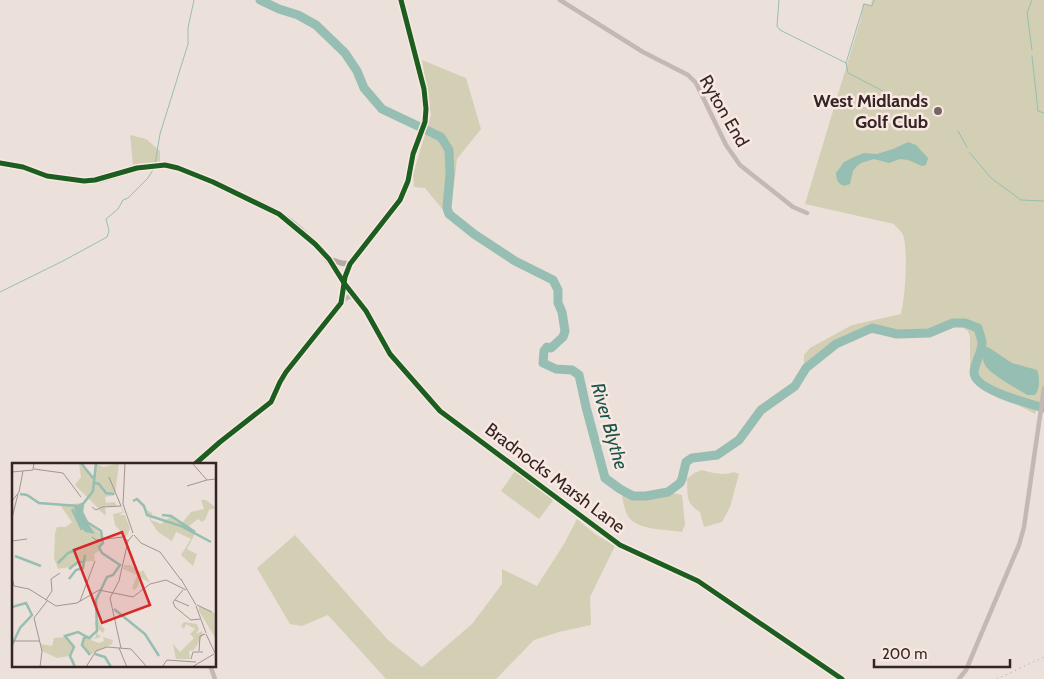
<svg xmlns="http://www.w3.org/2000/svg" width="1044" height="679" viewBox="0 0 1044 679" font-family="Cabin,sans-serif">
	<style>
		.green { fill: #d3cfb4 }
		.water { fill: #97beb2 }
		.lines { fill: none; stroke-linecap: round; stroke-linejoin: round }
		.stream { stroke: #97beb2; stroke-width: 1 }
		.river { stroke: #97beb2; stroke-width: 9 }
		.street { stroke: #c4b8b5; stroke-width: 4.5 }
		.secondary { stroke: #b5a8a5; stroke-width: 5.5 }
		.rail { stroke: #aca29f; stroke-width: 1; stroke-dasharray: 1 4; stroke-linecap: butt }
		.cycleway-casing { stroke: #f9e8e2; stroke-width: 8 }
		.cycleway { stroke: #1b5e20; stroke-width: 5 }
		.poi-dot { fill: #746664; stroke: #f9e8e2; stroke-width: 2 }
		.labels { text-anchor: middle; stroke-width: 5; stroke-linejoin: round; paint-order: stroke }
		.poi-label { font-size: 18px; font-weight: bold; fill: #342524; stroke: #f9e8e2; text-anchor: end }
		.street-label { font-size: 18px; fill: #342524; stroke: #f9e8e2 }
		.water-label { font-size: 19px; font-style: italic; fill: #195649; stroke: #f9e8e2 }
		.inset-river { fill: none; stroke: #97beb2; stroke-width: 2.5 }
		.inset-road { fill: none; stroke: #a29592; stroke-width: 1 }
		.view { fill: #d62828; fill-opacity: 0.15; stroke: #d62828; stroke-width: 2.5 }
		.inset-edge { fill: none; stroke: #342524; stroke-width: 2.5 }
	</style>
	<rect width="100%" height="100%" fill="#ece0db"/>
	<g class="green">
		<path d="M 872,0 L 1044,0 L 1044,406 L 1038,405 L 1035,414 L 974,382 L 970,375 L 970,337 L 968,331 L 960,326 L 948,328 L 939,333 L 901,337 L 870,333 L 835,349 L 809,369 L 806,370 L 804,366 L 804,355 L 810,348 L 852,325 L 901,314 C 905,300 909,245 902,233 C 900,230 896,227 894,224 L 805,204 L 861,18 L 863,3 L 871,5 Z"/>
		<path d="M 422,60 L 466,78 L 481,129 L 457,159 L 452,202 L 448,216 L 425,188 L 414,187 L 413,174 L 431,115 Z"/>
		<path d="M 130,135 L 146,139 L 160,151 L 160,162 L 133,165 Z"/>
		<path d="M 702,470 C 713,473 722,476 734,472 L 739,474 L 730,507 L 722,522 L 704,527 L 700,512 C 685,503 688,495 687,479 L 694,473 Z"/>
		<path d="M 515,471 L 554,499 L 539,519 L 501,491 Z"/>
		<path d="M 620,489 L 633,496 L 668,492 L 682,495 L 685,525 L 682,532 C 666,529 632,531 626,512 C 623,504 623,497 620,489 Z"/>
		<path d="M 577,519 L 595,534 L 615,546 L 590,597 L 591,625 L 559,632 L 534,640 L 496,679 L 386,679 L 328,615 L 302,626 L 290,624 L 257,568 L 295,535 L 388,640 L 422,667 L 472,624 L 502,584 L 502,569 L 537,586 L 564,544 Z"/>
	</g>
	<g class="water">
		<path d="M 908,142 L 916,145 L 928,158 L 926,165 L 922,166 L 908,160 L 900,159 L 889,163 L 874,159 L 861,163 L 856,167 L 853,171 L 850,184 L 844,186 C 838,184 836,179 836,173 L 844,162 L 854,157 L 864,153 L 877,154 L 893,149 Z"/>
		<path d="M 985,347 L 988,347 L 1012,363 L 1037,370 C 1040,378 1040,389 1035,395 L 1027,395 C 1017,388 988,374 984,363 C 982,358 983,352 985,347 Z"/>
	</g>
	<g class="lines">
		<g class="stream">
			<path d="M 779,0 L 777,26 L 780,30 L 846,63 L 848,73 L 906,103 L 921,109"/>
			<path d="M 1032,50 L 1027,13 L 1032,0"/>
			<path d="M 1032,56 L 1038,111 L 1044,113"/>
			<path d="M 846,63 L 864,4 L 872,6 L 874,0"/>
			<path d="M 958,131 L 967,147"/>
			<path d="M 969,152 L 991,178 L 1021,200 L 1044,201"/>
			<path d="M 155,164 L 160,134 L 188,44 L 188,28 L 194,0"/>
			<path d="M 0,292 L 63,261 L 107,237 L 109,231 L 106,219 L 118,209 L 123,200 L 128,198 L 148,178 L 154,168"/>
		</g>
		<path class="river" d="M 260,0 L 279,9 L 298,15 L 316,25 L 345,53 L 357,71 L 364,88 L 382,109 L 441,137 L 449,150 L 450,174 L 447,208 L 449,214 L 474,234 L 515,261 L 553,280 L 558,290 L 558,303 L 562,312 L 565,331 L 563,337 L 551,348 L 547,347 L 544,351 L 543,363 L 556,369 L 572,370 L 579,375 L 586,407 L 605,478 L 620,489 L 633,496 L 646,496 L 668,492 L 680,483 L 682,479 L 686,462 L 692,458 L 717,455 L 739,440 L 761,410 L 795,386 L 806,368 L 836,344 L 872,328 L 897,334 L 929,333 L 953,323 L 965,323 L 978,328 C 979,333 982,339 982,343 C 982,353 974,363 974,373 C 975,390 1030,404 1044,408"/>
		<g class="street">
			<path d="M 560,0 L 643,52 L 688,75 L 696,83 L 726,145 L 740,165 L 793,207 L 807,213"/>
			<path d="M 344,283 L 366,311 L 390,354 L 440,411 L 620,545 L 698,581 L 842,679"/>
			<path d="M 342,302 L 346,298 L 355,295"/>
			<path d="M 195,464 L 220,442 L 271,402 L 280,382 L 286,372 L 341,303 L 344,283"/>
			<path d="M 210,665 L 215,679"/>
			<path d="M 959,679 L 966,670 L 1019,545 L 1024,527 L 1044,388"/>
		</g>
		<g class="secondary">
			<path d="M 0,163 C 17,164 31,172 48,176 C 60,179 73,181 86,181 C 110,182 134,164 160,165 C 181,166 205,178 224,188 C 239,195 255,201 269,208 C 302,224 325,254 344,283"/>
			<path d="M 329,259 L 341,263 L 350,264"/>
			<path d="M 344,283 L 350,264 L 400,200 L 408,181 L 413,154 L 426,117 L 424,89 L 401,0"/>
		</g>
		<path class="rail" d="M 997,679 L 1044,657"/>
		<g class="cycleway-casing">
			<g id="cycleway">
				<path d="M 0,163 L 23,167 L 47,176 L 84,181 L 95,180 L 137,168 L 165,165 L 178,168 L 213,182 L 279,214 L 315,244 L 329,259 L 344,283 L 366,311 L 390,354 L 440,411 L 620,545 L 698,581 L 842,679"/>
				<path d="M 195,464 L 220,442 L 271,402 L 280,382 L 286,372 L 341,303 L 345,277 L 350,264 L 400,200 L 408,181 L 413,154 L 425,122 L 426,109 L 424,89 L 401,0"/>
			</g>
		</g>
		<use href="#cycleway" class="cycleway"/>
	</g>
	<circle class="poi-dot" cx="938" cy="111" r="5"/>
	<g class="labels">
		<g class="poi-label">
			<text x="928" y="107">West Midlands<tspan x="928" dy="21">Golf Club</tspan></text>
		</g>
		<g class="street-label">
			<text transform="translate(724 111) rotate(60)" y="6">Ryton End</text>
			<text transform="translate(555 478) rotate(37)" y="6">Bradnocks Marsh Lane</text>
		</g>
		<g class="water-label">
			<text transform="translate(610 426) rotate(74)" y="7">River Blythe</text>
		</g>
	</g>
	<g transform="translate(12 463)">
		<rect width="204" height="204" fill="#ece0db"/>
		<path d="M 67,0 L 81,15 L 84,1 L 92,4 L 107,0 L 103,32 L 93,34 L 94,40 L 103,39 L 105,44 L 93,43 L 94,53 L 86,46 L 92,43 L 86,45 L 63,22 L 69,14 ZM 105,32 L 112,49 L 107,52 L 113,52 L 118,66 L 114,74 L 103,62 L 101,51 L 111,49 ZM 189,37 L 194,37 L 204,45 L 197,47 L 193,57 L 190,59 L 186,56 L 177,63 L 184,69 L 175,86 L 185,91 L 181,103 L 169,92 L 179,76 L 164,69 L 160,78 L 146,69 L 138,57 L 135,47 L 140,50 L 139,57 L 149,61 L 159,53 L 170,60 L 179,49 L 192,46 ZM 71,40 L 70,50 L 75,59 L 89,71 L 91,81 L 87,84 L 94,94 L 87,88 L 82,91 L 83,98 L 66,99 L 64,103 L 46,106 L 42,95 L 43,70 L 45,64 L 54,64 L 60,59 L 48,42 ZM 112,102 L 118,102 L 129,109 L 131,107 L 138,120 L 128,114 L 126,123 L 123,127 L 120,125 L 125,112 L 111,106 ZM 187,143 L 204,151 L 204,176 L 187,148 ZM 87,155 L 88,162 L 93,166 L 91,170 L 86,166 L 84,169 L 89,174 L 82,176 L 84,173 L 84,169 L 79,177 L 87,180 L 92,178 L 91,174 L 101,177 L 100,181 L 77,192 L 70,182 L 72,174 L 67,171 L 80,174 L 86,165 L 82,160 L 86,160 ZM 172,159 L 185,161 L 187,166 L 184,171 L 190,168 L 191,172 L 182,187 L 177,188 L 178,196 L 164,196 L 161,181 L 168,189 L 182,175 L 178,171 L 183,166 L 174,161 L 172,166 L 169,163 ZM 56,170 L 54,174 L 62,184 L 58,193 L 62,197 L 63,204 L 57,193 L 45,195 L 30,188 L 29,181 L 40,183 L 42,175 L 52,174 Z" fill="#d3cfb4"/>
		<path d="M 70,42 L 69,50 L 83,71 L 73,69 L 65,57 L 62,44 Z" fill="#97beb2"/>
		<path class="inset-river" d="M 69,0 L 81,15M 82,20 L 87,21 L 94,30 L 102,31M 8,31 L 15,32 L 27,40 L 66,43 L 72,40M 121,38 L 125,36 L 132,43 L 135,52 L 169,63 L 199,79M 60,46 L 70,67M 150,52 L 159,53 L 183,69M 3,93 L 29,103M 46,100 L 56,90 L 66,86M 57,106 L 66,99 L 72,99M 57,116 L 64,107 L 71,105 L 73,92M 0,144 L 14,140 L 20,152 L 8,165 L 0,182M 102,146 L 133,171 L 147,193M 76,174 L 72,175 L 70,182 L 78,192M 83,191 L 93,194 L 99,204M 63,204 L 58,193 L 62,184 L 53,173 L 66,169 L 77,175 L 85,168 L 84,137 L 95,114 L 101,112 L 108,102 L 90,90 L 87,84 L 91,80 L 89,68 L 75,59 L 70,49 L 71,41 L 81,28 L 84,0"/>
		<path class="inset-road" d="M 113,0 L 111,41 L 121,70M 180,0 L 195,17 L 204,16M 22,6 L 51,10 L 69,34M 0,9 L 21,7 L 22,0M 175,23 L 195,17M 0,38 L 7,29 L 11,8M 80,44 L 84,47 L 90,44 L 109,43 L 97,14M 0,55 L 6,31M 122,72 L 129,80 L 148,89 L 169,117M 80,74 L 84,77 L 111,74 L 116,78M 0,78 L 15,76M 0,114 L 2,123 L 17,126 L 44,143 L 65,140 L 87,127 L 121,134 L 138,121 L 154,117 L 174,127M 169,116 L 184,142M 171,127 L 161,139 L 163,144 L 179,157 L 188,156M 34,137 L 40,128 L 39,116 L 48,110M 163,137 L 177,143M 68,138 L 83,98M 185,142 L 200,149M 184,143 L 194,170M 194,171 L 203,190M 0,178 L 28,178M 107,185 L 115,204M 109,185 L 98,135 L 107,118 L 116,78 L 121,72M 187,188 L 188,173 L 193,171M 179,196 L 181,189 L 191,189M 28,204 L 30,188 L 22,155 L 35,138M 74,204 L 84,188 L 95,184 L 119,186 L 135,204M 150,204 L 155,197 L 184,199M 180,204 L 202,191"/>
		<path class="view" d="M 110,69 L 138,142 L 90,160 L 62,87 Z"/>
		<rect width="204" height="204" class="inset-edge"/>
	</g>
	<path d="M874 659v8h136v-8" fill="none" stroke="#342524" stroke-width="2.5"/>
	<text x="882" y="659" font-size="15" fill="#342524" stroke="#f9e8e2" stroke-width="4" paint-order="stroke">200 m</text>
</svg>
